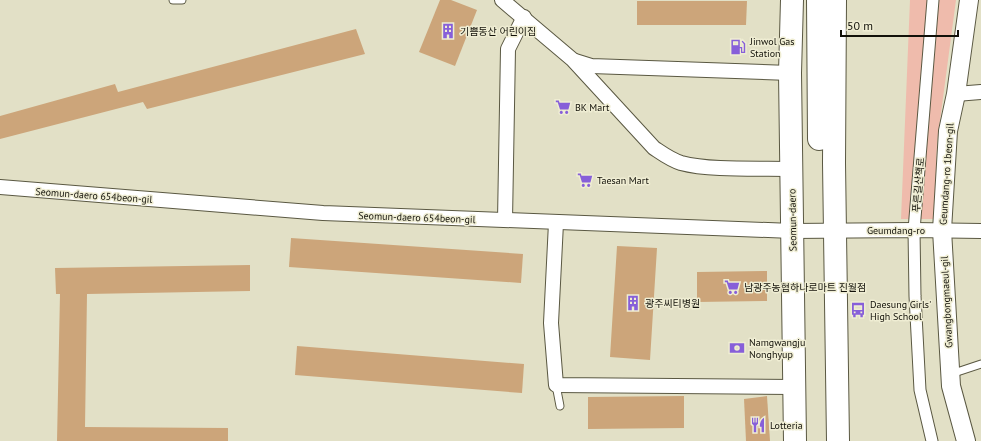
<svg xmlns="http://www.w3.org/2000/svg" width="981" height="441" viewBox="0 0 981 441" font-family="'PT Sans','Noto Sans KR',sans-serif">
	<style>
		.green { fill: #efbbac }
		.building { fill: #cca57a }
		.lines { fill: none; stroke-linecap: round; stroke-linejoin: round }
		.service-casing { stroke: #5a5842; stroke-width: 9 }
		.pedestrian-casing { stroke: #5a5842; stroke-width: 13 }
		.minor-casing { stroke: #5a5842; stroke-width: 16 }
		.tertiary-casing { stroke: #5a5842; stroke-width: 20 }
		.primary-casing { stroke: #5a5842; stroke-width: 24 }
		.service { stroke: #fff; stroke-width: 7 }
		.pedestrian { stroke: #fff; stroke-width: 11 }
		.minor { stroke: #fff; stroke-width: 14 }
		.tertiary { stroke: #fff; stroke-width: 18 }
		.primary { stroke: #fff; stroke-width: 22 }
		.labels { text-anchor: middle; stroke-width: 3; stroke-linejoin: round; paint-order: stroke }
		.poi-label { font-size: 10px; fill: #121109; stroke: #efedd3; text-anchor: start }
		.street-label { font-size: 10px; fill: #121109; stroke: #efedd3 }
	</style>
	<rect width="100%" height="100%" fill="#e2e0c6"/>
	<path class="green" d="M 910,0 L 956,0 L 937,143 L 934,219 L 901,219 Z"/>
	<g class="building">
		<path d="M 440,0 L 451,0 L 477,10 L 455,66 L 419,52 Z"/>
		<path d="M 637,1 L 747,1 L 746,25 L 637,25 Z"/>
		<path d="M 356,29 L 365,54 L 147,109 L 143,102 L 0,139 L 0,116 L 115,84 L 118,92 Z"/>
		<path d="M 291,238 L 523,254 L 521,283 L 289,267 Z"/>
		<path d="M 617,246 L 657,248 L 650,360 L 610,357 Z"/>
		<path d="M 250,265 L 250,291 L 87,294 L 85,427 L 228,428 L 228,441 L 57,441 L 60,294 L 56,294 L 55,268 Z"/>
		<path d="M 767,271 L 767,301 L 697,302 L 697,272 Z"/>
		<path d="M 297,346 L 524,364 L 522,393 L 295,375 Z"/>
		<path d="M 684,396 L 684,428 L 588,429 L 588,397 Z"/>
		<path d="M 767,396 L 770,441 L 746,441 L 744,399 Z"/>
	</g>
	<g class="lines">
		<g class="service-casing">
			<g id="service">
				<path d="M 173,0 L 182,0"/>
				<path d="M 951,374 L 981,364"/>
				<path d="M 556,385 L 560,406"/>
			</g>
		</g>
		<g class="pedestrian-casing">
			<path id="pedestrian" d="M 932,441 L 920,390 L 915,296 L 914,230 L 933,0"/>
		</g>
		<g class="minor-casing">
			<g id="minor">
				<path d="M 502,0 L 573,60 L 654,148 C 663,154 671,160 681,163 C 711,171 760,168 792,169"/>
				<path d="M 575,61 L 591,66 L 790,73"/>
				<path d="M 956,94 L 981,92"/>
				<path d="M 0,187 L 323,213 L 792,231 L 914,230 L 981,231"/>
				<path d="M 505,220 L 508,49 L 524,17"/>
				<path d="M 556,223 L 551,323 L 556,385 L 794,387"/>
			</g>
		</g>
		<g class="tertiary-casing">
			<path id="tertiary" d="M 966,441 L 951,386 L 942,230 L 948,131 L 956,94 L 969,0"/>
		</g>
		<g class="primary-casing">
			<g id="primary">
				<path d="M 792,0 L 790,73 L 795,441"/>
				<path d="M 818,0 L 819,139"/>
				<path d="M 835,0 L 834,163 L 838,441"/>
			</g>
		</g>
		<use href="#service" class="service"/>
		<use href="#pedestrian" class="pedestrian"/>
		<use href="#minor" class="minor"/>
		<use href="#tertiary" class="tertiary"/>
		<use href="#primary" class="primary"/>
	</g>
	<defs>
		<g id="building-bare" transform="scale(1.2)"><path d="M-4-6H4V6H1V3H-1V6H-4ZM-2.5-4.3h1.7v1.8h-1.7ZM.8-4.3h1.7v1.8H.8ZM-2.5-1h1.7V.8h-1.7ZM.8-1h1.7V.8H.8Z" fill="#875fd9" stroke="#efedd3" stroke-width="2.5" paint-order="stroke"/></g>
		<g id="fuel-bare" transform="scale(1.2)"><path d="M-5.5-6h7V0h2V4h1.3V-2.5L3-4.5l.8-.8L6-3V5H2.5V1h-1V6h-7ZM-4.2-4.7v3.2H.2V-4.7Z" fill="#875fd9" stroke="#efedd3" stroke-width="2.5" paint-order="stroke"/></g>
		<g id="supermarket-bare" transform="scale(1.2)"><path d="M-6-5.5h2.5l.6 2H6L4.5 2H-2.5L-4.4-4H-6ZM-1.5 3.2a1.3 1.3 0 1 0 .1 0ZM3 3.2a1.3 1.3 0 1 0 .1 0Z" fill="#875fd9" stroke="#efedd3" stroke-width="2.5" paint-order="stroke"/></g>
		<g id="bus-bare" transform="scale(1.2)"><path d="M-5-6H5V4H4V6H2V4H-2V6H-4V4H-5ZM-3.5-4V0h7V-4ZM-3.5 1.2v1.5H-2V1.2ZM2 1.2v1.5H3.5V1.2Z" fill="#875fd9" stroke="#efedd3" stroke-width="2.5" paint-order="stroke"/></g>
		<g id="bank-bare" transform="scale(1.2)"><path d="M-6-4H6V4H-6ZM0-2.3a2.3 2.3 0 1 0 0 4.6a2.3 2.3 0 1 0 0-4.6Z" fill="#875fd9" stroke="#efedd3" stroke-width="2.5" paint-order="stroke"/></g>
		<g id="restaurant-bare" transform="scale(1.2)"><path d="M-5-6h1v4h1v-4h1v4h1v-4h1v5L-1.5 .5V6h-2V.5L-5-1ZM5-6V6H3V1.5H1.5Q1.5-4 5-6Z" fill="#875fd9" stroke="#efedd3" stroke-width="2.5" paint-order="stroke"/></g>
	</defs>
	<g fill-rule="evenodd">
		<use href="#building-bare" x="448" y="31"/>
		<use href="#fuel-bare" x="738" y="47"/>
		<use href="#supermarket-bare" x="563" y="107"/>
		<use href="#supermarket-bare" x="585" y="180"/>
		<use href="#supermarket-bare" x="732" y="287"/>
		<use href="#building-bare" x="633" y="303"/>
		<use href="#bus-bare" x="858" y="310"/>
		<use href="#bank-bare" x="737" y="348"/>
		<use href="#restaurant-bare" x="758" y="425"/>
	</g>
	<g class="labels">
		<g class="poi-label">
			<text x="460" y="35">기쁨동산 어린이집</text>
			<text x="750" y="45">Jinwol Gas<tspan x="750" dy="12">Station</tspan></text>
			<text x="575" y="111">BK Mart</text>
			<text x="597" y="184">Taesan Mart</text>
			<text x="744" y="291">남광주농협하나로마트 진월점</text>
			<text x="645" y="307">광주씨티병원</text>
			<text x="870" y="308">Daesung Girls'<tspan x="870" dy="12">High School</tspan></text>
			<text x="749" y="346">Namgwangju<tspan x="749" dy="12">Nonghyup</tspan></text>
			<text x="770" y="429">Lotteria</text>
		</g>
		<g class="street-label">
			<text transform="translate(946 174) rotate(-86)" y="4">Geumdang-ro 1beon-gil</text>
			<text transform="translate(918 185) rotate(-85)" y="4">푸른길산책로</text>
			<text transform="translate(94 195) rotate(4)" y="4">Seomun-daero 654beon-gil</text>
			<text transform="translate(417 217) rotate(2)" y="4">Seomun-daero 654beon-gil</text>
			<text transform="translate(792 220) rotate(-91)" y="4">Seomun-daero</text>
			<text x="896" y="234">Geumdang-ro</text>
			<text transform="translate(946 302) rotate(-93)" y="4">Gwangbongmaeul-gil</text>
		</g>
	</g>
	<path d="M841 30v6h117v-6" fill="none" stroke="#121109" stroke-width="2"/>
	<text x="847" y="30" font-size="12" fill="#121109" stroke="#efedd3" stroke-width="3" paint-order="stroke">50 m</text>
</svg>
